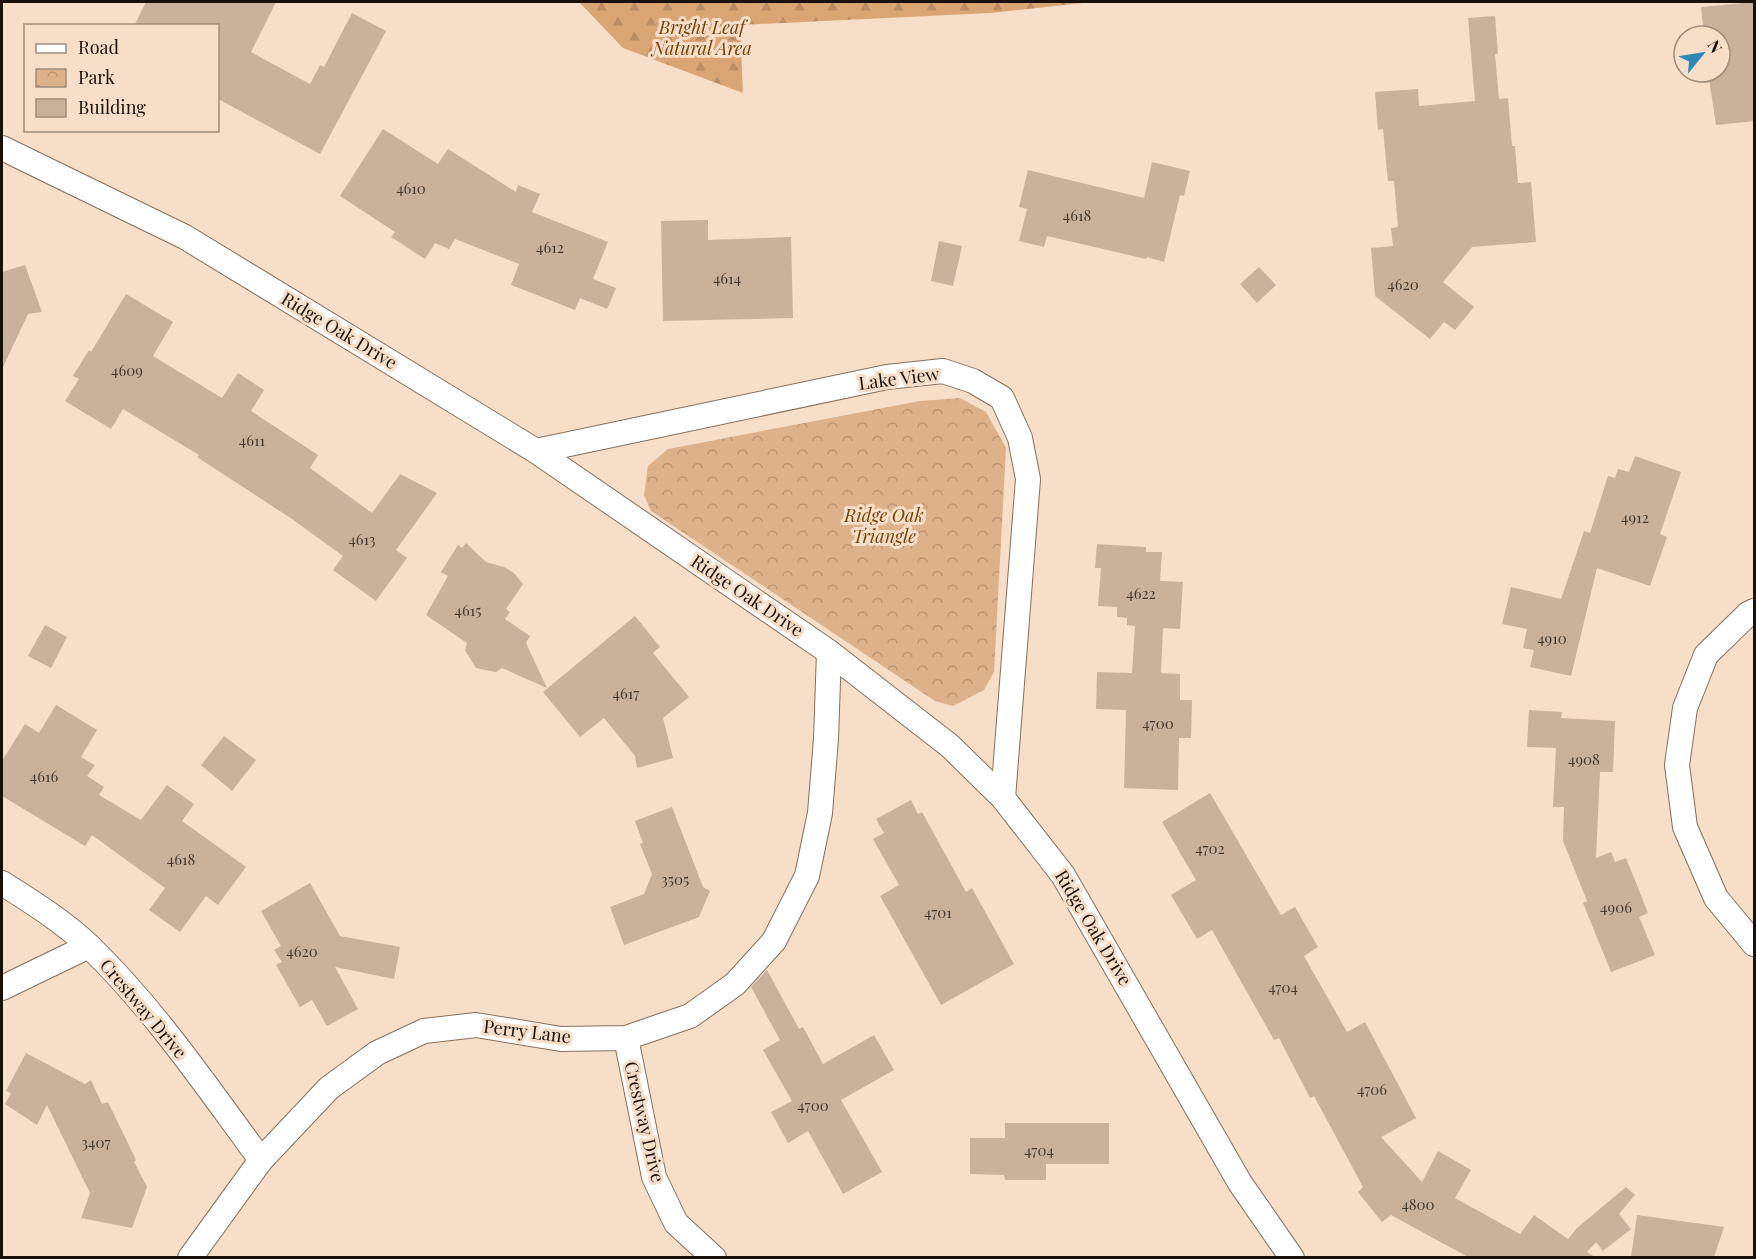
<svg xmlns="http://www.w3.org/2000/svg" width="1756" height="1259" viewBox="0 0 1756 1259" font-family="'Playfair Display',serif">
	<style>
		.forest { fill: url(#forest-firs) }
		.park { fill: url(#park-crowns) }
		.building { fill: #c9b19c }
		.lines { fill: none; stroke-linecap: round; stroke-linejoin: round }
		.street-casing { stroke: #856f5c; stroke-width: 26 }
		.street { stroke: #fff; stroke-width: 24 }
		.labels { text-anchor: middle; stroke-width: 6; stroke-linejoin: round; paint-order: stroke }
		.number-label { font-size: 15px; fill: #44382e }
		.park-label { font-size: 18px; font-style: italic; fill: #764407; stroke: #f7dec8 }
		.street-label { font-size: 18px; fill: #181009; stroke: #f7dec8 }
	</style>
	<defs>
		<pattern id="forest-firs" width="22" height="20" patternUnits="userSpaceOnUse" patternTransform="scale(1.5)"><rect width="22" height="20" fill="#daa575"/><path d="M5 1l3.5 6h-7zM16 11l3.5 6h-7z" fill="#ba8d64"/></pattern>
		<pattern id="park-crowns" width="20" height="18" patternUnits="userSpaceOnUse" patternTransform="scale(1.5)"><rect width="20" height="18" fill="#ddb189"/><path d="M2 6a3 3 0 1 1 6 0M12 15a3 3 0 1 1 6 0" fill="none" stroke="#bd9775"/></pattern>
	</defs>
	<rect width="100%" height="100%" fill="#f7dec8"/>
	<path class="forest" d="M 579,2 L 1092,2 L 990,13 L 740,25 L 743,93 L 623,48 Z"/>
	<path class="park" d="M 960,398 L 986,412 L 1006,448 L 994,672 L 984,690 L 953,706 L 935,701 L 651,511 L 644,495 L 648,466 L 668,449 L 920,401 Z"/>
	<g class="building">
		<path d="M 146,2 L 276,2 L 251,52 L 310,84 L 320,65 L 324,67 L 352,13 L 386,31 L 320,154 L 218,99 L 218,26 L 134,26 Z"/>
		<path d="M 1755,2 L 1755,121 L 1716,125 L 1708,72 L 1720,72 L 1720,36 L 1704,36 L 1701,7 Z"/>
		<path d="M 1495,16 L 1498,54 L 1495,54 L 1499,99 L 1508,98 L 1512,146 L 1515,146 L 1518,183 L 1531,182 L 1536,242 L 1472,247 L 1443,282 L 1474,307 L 1455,330 L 1444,322 L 1430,339 L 1375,296 L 1371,248 L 1393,246 L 1391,228 L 1398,227 L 1394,181 L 1388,181 L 1383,129 L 1378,130 L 1375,92 L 1418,89 L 1419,106 L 1475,101 L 1468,18 Z"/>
		<path d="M 383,129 L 438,164 L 448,149 L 516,192 L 518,185 L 540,194 L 532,212 L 608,242 L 593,279 L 616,288 L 607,309 L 580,298 L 575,310 L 511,285 L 519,264 L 455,239 L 449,249 L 435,243 L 425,259 L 391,237 L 395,232 L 340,196 Z"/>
		<path d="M 1152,162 L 1190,171 L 1184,196 L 1180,195 L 1164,262 L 1147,257 L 1146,259 L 1047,236 L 1044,247 L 1019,241 L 1027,209 L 1019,207 L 1028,170 L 1144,198 Z"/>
		<path d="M 708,220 L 708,240 L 791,237 L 793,318 L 663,321 L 661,221 Z"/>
		<path d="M 939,241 L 962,246 L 953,286 L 931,281 Z"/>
		<path d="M 25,265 L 42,312 L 28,314 L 2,369 L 2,272 Z"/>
		<path d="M 1259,267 L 1276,285 L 1257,303 L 1240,284 Z"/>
		<path d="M 126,294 L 173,322 L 153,356 L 222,398 L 238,373 L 264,390 L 251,411 L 318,455 L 310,468 L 372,513 L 400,474 L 437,493 L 396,550 L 407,558 L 376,601 L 333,570 L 343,556 L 292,519 L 197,457 L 199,455 L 123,409 L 111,429 L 65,401 L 79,379 L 73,376 L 89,350 L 91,352 Z"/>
		<path d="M 1635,456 L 1681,472 L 1660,534 L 1667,537 L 1650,586 L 1597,568 L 1571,676 L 1530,667 L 1534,650 L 1523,648 L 1527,629 L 1502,624 L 1511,587 L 1561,599 L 1584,531 L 1590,533 L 1608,476 L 1615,478 L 1618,469 L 1629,472 Z"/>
		<path d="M 466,543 L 486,562 L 504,567 L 514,573 L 523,584 L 506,609 L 510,612 L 505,619 L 530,636 L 526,643 L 547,688 L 502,668 L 496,672 L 476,668 L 465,650 L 467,643 L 426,615 L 448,576 L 441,572 L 458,545 L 462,548 Z"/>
		<path d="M 1097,544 L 1146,547 L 1146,552 L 1162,552 L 1160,581 L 1183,582 L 1180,629 L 1163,628 L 1161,673 L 1180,674 L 1180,700 L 1192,700 L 1191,738 L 1179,738 L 1178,790 L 1124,788 L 1126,710 L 1096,709 L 1097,672 L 1132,673 L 1135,626 L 1127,625 L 1127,618 L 1117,617 L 1117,607 L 1098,606 L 1101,568 L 1095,568 Z"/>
		<path d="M 635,616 L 660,647 L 653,653 L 689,697 L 663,718 L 673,758 L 637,768 L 635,756 L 604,718 L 580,737 L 543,692 Z"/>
		<path d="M 45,625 L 67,637 L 51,668 L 28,656 Z"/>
		<path d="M 56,705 L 97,730 L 81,757 L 95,765 L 87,776 L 104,787 L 99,795 L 141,820 L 167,785 L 194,804 L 182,821 L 246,867 L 218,905 L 206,896 L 180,932 L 149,910 L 165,888 L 92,835 L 85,846 L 2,796 L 2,761 L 25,724 L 39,733 Z"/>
		<path d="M 1529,710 L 1562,712 L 1561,718 L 1615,721 L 1613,772 L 1600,772 L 1596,858 L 1611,852 L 1615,862 L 1626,858 L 1648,913 L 1639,917 L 1655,955 L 1611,972 L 1583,903 L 1587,901 L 1563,841 L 1564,807 L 1553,807 L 1556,748 L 1527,747 Z"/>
		<path d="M 224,736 L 256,760 L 232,791 L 201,765 Z"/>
		<path d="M 1210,793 L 1281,915 L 1295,907 L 1318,947 L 1304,956 L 1347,1032 L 1365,1022 L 1416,1118 L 1381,1137 L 1422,1182 L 1438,1151 L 1471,1170 L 1455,1198 L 1520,1234 L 1534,1215 L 1568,1239 L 1577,1228 L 1626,1187 L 1635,1195 L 1619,1214 L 1631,1229 L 1603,1251 L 1596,1242 L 1587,1252 L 1595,1257 L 1468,1257 L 1391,1215 L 1382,1222 L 1358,1192 L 1363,1187 L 1314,1096 L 1310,1098 L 1279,1038 L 1274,1040 L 1212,930 L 1197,939 L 1171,895 L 1196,880 L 1162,822 Z"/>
		<path d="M 911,800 L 918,814 L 922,812 L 966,892 L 972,888 L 1014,964 L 941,1005 L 880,896 L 899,885 L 873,839 L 884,833 L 876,819 Z"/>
		<path d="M 672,807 L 703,887 L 710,891 L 699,917 L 624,945 L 610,907 L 644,894 L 652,874 L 640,844 L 643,843 L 635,821 Z"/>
		<path d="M 310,883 L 340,936 L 400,947 L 394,979 L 335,967 L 358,1009 L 327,1026 L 312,1000 L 300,1007 L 276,965 L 282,962 L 274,950 L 281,946 L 261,911 Z"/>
		<path d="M 767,970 L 799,1029 L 803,1027 L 823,1064 L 874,1035 L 894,1070 L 841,1100 L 882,1172 L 843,1194 L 808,1131 L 788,1143 L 771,1112 L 792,1101 L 763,1050 L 780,1040 L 751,987 Z"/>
		<path d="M 26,1053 L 85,1084 L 91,1080 L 102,1104 L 108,1102 L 136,1160 L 134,1162 L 147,1187 L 132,1228 L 81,1218 L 90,1193 L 47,1105 L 37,1125 L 5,1104 L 11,1093 L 6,1091 Z"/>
		<path d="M 1005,1123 L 1109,1123 L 1109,1164 L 1046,1164 L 1046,1180 L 1005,1180 L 1004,1175 L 970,1174 L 970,1138 L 1005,1138 Z"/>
		<path d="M 1637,1215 L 1724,1227 L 1714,1257 L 1631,1257 Z"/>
	</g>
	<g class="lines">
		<g class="street-casing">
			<g id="street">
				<path d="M 2,148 L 185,237 L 536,451 L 829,652 L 950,746 L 1003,798 L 1063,875 L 1240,1183 L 1292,1258"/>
				<path d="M 536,451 L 887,377 L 943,371 L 973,381 L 1002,398 L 1020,438 L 1028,479 L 1003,798"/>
				<path d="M 1754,611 L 1748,614 L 1706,655 L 1685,708 L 1677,765 L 1685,827 L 1716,898 L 1754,944"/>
				<path d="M 2,883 C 32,902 64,922 90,947 C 155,1010 207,1087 261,1160"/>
				<path d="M 2,988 L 89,946"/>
				<path d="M 626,1038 L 654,1177 L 676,1223 L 714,1258"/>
				<path d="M 190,1258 L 261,1160 L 329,1088 L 377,1053 L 424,1031 L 476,1025 L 561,1039 L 626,1038 L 690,1016 L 735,984 L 774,941 L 807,876 L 820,813 L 826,739 L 829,652"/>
			</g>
		</g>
		<use href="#street" class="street"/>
	</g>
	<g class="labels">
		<g class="number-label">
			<text x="411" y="194">4610</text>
			<text x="1077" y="221">4618</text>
			<text x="550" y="253">4612</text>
			<text x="727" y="284">4614</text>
			<text x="1403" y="290">4620</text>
			<text x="127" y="376">4609</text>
			<text x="252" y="446">4611</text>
			<text x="1635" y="523">4912</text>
			<text x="362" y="545">4613</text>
			<text x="1141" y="599">4622</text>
			<text x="468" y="616">4615</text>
			<text x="1552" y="644">4910</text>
			<text x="626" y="699">4617</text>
			<text x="1158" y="729">4700</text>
			<text x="1584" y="765">4908</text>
			<text x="44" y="782">4616</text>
			<text x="1210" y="854">4702</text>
			<text x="181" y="865">4618</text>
			<text x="675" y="885">3505</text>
			<text x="1616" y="913">4906</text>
			<text x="938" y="918">4701</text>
			<text x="302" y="957">4620</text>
			<text x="1283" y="993">4704</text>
			<text x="1372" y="1095">4706</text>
			<text x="813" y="1111">4700</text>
			<text x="96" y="1148">3407</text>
			<text x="1039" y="1156">4704</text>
			<text x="1418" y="1210">4800</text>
		</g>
		<g class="park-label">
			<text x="702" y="34">Bright Leaf<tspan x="702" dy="21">Natural Area</tspan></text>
			<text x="884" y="522">Ridge Oak<tspan x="884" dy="21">Triangle</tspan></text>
		</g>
		<g class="street-label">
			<text transform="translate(339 331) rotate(31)" y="6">Ridge Oak Drive</text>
			<text transform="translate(899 379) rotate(-7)" y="6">Lake View</text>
			<text transform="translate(747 596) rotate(34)" y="6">Ridge Oak Drive</text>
			<text transform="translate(1093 928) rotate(59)" y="6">Ridge Oak Drive</text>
			<text transform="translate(143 1009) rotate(50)" y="6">Crestway Drive</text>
			<text transform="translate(527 1032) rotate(7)" y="6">Perry Lane</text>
			<text transform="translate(644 1122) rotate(77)" y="6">Crestway Drive</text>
		</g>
	</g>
	<rect width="1756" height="1259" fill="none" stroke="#181009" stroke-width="6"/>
	<rect x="24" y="24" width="195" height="108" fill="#f7dec8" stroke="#9e8c7c" stroke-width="1.5"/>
	<rect x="36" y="44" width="30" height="9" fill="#ffffff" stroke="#9e8c7c" stroke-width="1.5"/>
	<text x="78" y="54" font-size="18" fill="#181009">Road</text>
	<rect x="36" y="69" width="30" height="18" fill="url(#park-crowns)" stroke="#9e8c7c" stroke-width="1.5"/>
	<text x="78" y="84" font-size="18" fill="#181009">Park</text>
	<rect x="36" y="99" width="30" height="18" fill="#c9b19c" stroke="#9e8c7c" stroke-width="1.5"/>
	<text x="78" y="114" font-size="18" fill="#181009">Building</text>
	<g transform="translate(1702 54) rotate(60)"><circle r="28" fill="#f7dec8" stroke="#9e8c7c" stroke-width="1.5"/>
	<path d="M0-4.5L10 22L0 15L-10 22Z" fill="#3088b6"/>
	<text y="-9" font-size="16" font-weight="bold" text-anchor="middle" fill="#181009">N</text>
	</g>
</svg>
